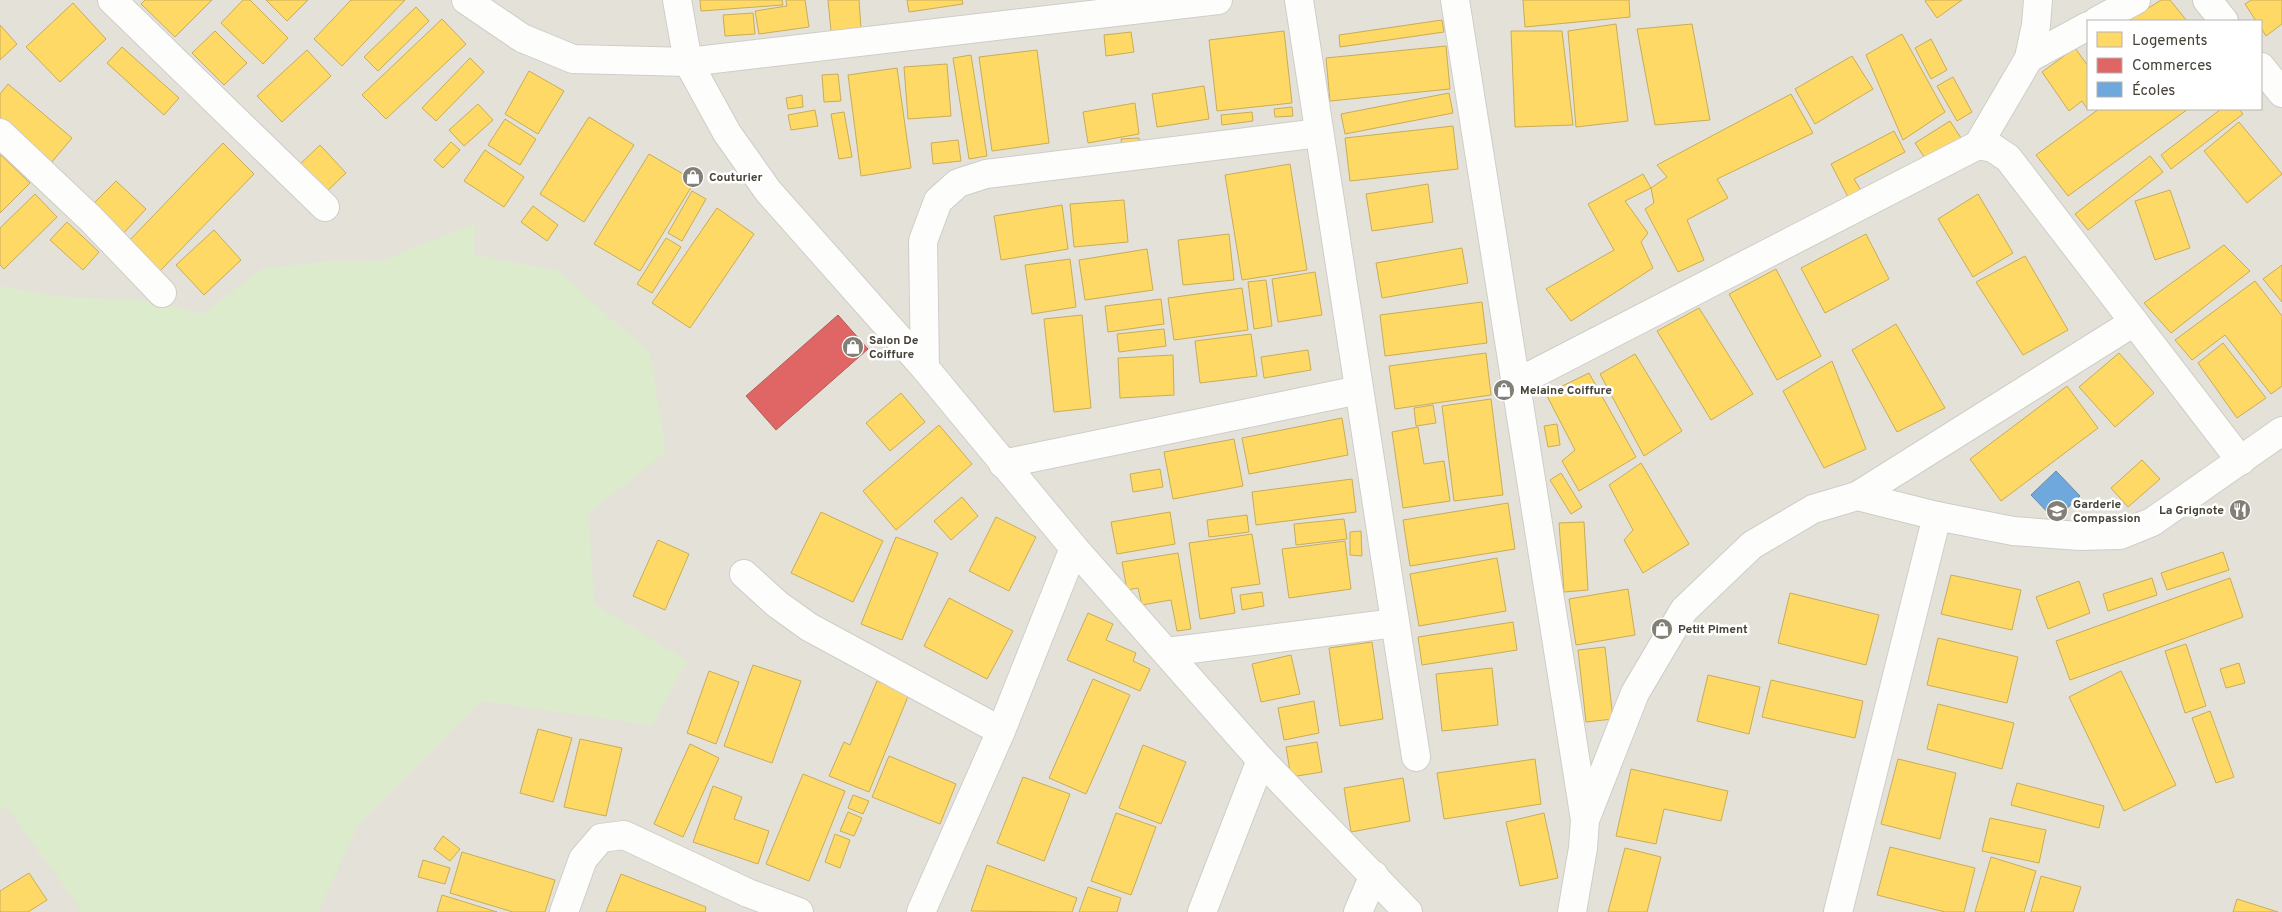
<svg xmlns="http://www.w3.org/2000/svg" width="2282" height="912" viewBox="0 0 2282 912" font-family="Overpass,sans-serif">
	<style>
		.residential { fill: #e4e2d8; fill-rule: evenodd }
		.green { fill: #dbebcb }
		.homes { fill: #ffd966; stroke: #c8ac58 }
		.shops { fill: #e06666; stroke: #b25b58 }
		.schools { fill: #6fa8dc; stroke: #6389aa }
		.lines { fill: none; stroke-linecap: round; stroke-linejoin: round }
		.street-casing { stroke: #cecdc8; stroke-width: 30 }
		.street { stroke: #fdfdfc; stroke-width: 28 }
		.labels { text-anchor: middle; stroke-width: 5; stroke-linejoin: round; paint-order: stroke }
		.poi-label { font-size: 12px; font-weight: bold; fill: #474237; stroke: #fff; text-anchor: start }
	</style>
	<rect width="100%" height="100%" fill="#f0f0eb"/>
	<path class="residential" d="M 0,0 L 2282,0 L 2282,912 L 0,912 ZM 2088,21 L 2261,21 L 2261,109 L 2088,109 Z"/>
	<path class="green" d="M 475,224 L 474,255 L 558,271 L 650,354 L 666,452 L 588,513 L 594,604 L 687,661 L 652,725 L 481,701 L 358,825 L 318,912 L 83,912 L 6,806 L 0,810 L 0,286 L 52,296 L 147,301 L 203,314 L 262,269 L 325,261 L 380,261 Z"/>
	<g class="homes">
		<path d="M 145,0 L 212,0 L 175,37 L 141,4 Z"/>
		<path d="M 243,0 L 250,0 L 288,38 L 263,64 L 221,23 Z"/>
		<path d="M 266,0 L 308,0 L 287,21 Z"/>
		<path d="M 351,0 L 405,0 L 342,66 L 314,39 Z"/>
		<path d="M 700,0 L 782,0 L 783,5 L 701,11 Z"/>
		<path d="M 786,0 L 805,0 L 809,27 L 759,34 L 755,11 L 787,6 Z"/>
		<path d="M 828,0 L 859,0 L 861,28 L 831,31 Z"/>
		<path d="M 907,0 L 962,0 L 963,4 L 909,12 Z"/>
		<path d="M 1523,0 L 1629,0 L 1630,17 L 1525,27 Z"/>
		<path d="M 1926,0 L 1962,0 L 1937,18 L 1925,1 Z"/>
		<path d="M 2161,0 L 2170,0 L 2187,21 L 2128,21 Z"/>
		<path d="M 2251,0 L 2282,0 L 2282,24 L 2266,36 L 2261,28 L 2261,21 L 2256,21 L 2245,4 Z"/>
		<path d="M 73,3 L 106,39 L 60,82 L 26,47 Z"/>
		<path d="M 416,7 L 429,21 L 378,71 L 364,57 Z"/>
		<path d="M 753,13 L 755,34 L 725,36 L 723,15 Z"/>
		<path d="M 442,19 L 466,44 L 386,119 L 362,95 Z"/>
		<path d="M 1442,20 L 1444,32 L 1340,47 L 1339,35 Z"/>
		<path d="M 1616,24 L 1628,121 L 1576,127 L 1568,31 Z"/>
		<path d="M 1692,24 L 1710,120 L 1655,125 L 1637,29 Z"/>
		<path d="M 0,25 L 17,44 L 0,60 Z"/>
		<path d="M 215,31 L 247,63 L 224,85 L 192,53 Z"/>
		<path d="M 1284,31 L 1292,103 L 1217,111 L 1209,40 Z"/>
		<path d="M 1511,31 L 1562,31 L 1573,125 L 1515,127 Z"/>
		<path d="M 1131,32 L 1134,52 L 1106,56 L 1104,35 Z"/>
		<path d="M 1902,34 L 1945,112 L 1903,140 L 1866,55 Z"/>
		<path d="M 1931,39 L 1947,70 L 1931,79 L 1915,48 Z"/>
		<path d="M 1446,46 L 1450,89 L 1330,101 L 1326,58 Z"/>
		<path d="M 122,47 L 179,98 L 164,115 L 107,63 Z"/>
		<path d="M 2075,48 L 2088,66 L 2088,110 L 2082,101 L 2069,111 L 2042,72 Z"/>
		<path d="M 307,50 L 331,76 L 282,122 L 257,96 Z"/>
		<path d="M 1037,50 L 1049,143 L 992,151 L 979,57 Z"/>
		<path d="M 971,55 L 987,156 L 969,159 L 953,58 Z"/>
		<path d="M 1852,56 L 1873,89 L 1815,124 L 1795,89 Z"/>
		<path d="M 470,58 L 484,72 L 436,121 L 422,108 Z"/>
		<path d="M 947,64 L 951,116 L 908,119 L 904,67 Z"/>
		<path d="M 897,68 L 911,168 L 861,176 L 848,75 Z"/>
		<path d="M 529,71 L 564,91 L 538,134 L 505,114 Z"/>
		<path d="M 838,74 L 841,101 L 824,102 L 822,75 Z"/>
		<path d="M 1953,77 L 1972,112 L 1957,121 L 1937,86 Z"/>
		<path d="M 8,84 L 72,138 L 46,169 L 0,129 L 0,94 Z"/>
		<path d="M 1204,86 L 1209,119 L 1157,127 L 1152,94 Z"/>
		<path d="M 1449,93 L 1453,113 L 1345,134 L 1341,114 Z"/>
		<path d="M 1791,94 L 1813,133 L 1717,179 L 1728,198 L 1687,220 L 1704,260 L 1678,272 L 1645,209 L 1654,203 L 1651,188 L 1667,177 L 1657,165 Z"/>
		<path d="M 802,95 L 803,107 L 788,109 L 786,98 Z"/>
		<path d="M 1135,103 L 1139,134 L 1088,143 L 1083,112 Z"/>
		<path d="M 478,104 L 493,120 L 464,146 L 449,130 Z"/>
		<path d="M 1292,107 L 1293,116 L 1275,117 L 1274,109 Z"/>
		<path d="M 2099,109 L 2188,109 L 2068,196 L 2036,155 Z"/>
		<path d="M 2221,109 L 2239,109 L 2243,114 L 2171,169 L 2161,155 Z"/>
		<path d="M 815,110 L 818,126 L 791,130 L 788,115 Z"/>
		<path d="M 844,112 L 852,157 L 839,159 L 831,114 Z"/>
		<path d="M 1252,112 L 1253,121 L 1222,125 L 1221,115 Z"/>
		<path d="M 589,117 L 634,145 L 584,222 L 540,194 Z"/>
		<path d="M 505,119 L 536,139 L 520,165 L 488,145 Z"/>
		<path d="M 1950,121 L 1961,138 L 1926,160 L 1915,143 Z"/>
		<path d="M 2239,122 L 2282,174 L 2247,203 L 2204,151 Z"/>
		<path d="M 1453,126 L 1458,169 L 1350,181 L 1345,138 Z"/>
		<path d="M 1894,131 L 1905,152 L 1854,179 L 1862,192 L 1849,199 L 1831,164 Z"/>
		<path d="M 1139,138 L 1141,153 L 1123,156 L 1121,139 Z"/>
		<path d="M 958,140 L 961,161 L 933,164 L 931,143 Z"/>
		<path d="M 451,142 L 460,150 L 443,168 L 434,160 Z"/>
		<path d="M 223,143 L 254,174 L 159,272 L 128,242 Z"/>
		<path d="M 320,145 L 346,173 L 323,195 L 296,168 Z"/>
		<path d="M 485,150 L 524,177 L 504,207 L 464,181 Z"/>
		<path d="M 649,154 L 695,181 L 640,271 L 594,244 Z"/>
		<path d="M 1,155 L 30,183 L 0,213 L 0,156 Z"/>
		<path d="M 2150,156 L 2163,172 L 2088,230 L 2075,214 Z"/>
		<path d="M 1290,164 L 1307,270 L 1242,280 L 1225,175 Z"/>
		<path d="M 1643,174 L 1651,188 L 1625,201 L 1648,233 L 1641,242 L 1653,268 L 1571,321 L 1546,289 L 1614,250 L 1588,204 Z"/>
		<path d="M 116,181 L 146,209 L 120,237 L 89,208 Z"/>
		<path d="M 1428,184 L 1433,222 L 1372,231 L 1366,194 Z"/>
		<path d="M 2170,190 L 2190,248 L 2155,260 L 2135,201 Z"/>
		<path d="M 692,191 L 706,199 L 682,241 L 668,233 Z"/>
		<path d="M 35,194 L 57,217 L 4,269 L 0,265 L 0,228 Z"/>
		<path d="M 1978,194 L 2013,253 L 1973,277 L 1938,219 Z"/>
		<path d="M 1124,200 L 1128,242 L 1074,247 L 1070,204 Z"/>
		<path d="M 1062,205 L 1068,249 L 1001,260 L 994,216 Z"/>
		<path d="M 533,206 L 558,225 L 547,241 L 521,222 Z"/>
		<path d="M 717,208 L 754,234 L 690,328 L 652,303 Z"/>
		<path d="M 67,222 L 99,252 L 83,270 L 50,240 Z"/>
		<path d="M 214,230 L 241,260 L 204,295 L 176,265 Z"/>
		<path d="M 1229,234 L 1234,280 L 1183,285 L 1178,240 Z"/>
		<path d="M 1866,234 L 1889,279 L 1825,313 L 1801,268 Z"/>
		<path d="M 666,238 L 681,247 L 652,293 L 637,284 Z"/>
		<path d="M 2224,245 L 2250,271 L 2171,333 L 2144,303 Z"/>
		<path d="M 1462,248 L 1468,283 L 1382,298 L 1376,263 Z"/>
		<path d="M 1147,249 L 1153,290 L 1085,300 L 1079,260 Z"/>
		<path d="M 2025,256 L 2068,330 L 2023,355 L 1976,282 Z"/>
		<path d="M 1070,259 L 1076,307 L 1032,314 L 1025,265 Z"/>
		<path d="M 2282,265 L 2282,302 L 2263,279 Z"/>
		<path d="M 1776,269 L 1821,356 L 1777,380 L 1729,294 Z"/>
		<path d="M 1315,272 L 1322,315 L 1278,322 L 1272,279 Z"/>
		<path d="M 1266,280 L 1272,326 L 1254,329 L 1248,282 Z"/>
		<path d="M 2255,281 L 2282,316 L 2282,386 L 2271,394 L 2225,335 L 2192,360 L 2175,340 Z"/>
		<path d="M 1242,288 L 1248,330 L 1174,340 L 1168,298 Z"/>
		<path d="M 1161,299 L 1164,324 L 1108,332 L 1105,306 Z"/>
		<path d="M 1482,302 L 1487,343 L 1385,356 L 1380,315 Z"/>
		<path d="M 1699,308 L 1753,394 L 1711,420 L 1657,331 Z"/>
		<path d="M 1082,315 L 1091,408 L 1054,412 L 1044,319 Z"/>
		<path d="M 1896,324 L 1945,408 L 1897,432 L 1852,350 Z"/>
		<path d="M 1164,329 L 1166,346 L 1119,352 L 1117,334 Z"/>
		<path d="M 1251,334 L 1257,376 L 1200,383 L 1195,341 Z"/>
		<path d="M 2223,343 L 2266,398 L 2237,418 L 2198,363 Z"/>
		<path d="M 1308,350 L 1311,370 L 1264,378 L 1261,357 Z"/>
		<path d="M 1486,353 L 1491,395 L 1395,409 L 1389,366 Z"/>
		<path d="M 2119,353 L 2154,393 L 2115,427 L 2079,387 Z"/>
		<path d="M 1635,354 L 1682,431 L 1644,456 L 1600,374 Z"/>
		<path d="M 1173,355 L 1174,395 L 1120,398 L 1118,358 Z"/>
		<path d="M 1832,361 L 1866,449 L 1824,468 L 1783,391 Z"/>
		<path d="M 1589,373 L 1636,457 L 1579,491 L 1562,461 L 1575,450 L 1546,394 Z"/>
		<path d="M 2067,386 L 2098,428 L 2001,501 L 1970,459 Z"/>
		<path d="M 901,393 L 925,422 L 890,451 L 866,423 Z"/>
		<path d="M 1491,399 L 1503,495 L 1454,501 L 1442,406 Z"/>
		<path d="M 1433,405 L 1436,423 L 1416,426 L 1414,408 Z"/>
		<path d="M 1342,418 L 1348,455 L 1249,474 L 1242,438 Z"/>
		<path d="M 1557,424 L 1560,445 L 1548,447 L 1544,426 Z"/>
		<path d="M 939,425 L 972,464 L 896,530 L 863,491 Z"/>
		<path d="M 1418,427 L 1424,464 L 1444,461 L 1450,501 L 1403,508 L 1392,432 Z"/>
		<path d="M 1234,439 L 1243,486 L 1173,499 L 1164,452 Z"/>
		<path d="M 2142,460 L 2160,479 L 2128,507 L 2111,488 Z"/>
		<path d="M 1641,463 L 1689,544 L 1643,573 L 1624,540 L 1633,530 L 1609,485 Z"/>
		<path d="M 1160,469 L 1163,487 L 1133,492 L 1130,474 Z"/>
		<path d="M 1561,473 L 1582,507 L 1571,514 L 1550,480 Z"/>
		<path d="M 1352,479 L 1356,512 L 1256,525 L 1252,492 Z"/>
		<path d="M 962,497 L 978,516 L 951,540 L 934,521 Z"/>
		<path d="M 1508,503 L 1515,549 L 1410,566 L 1403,520 Z"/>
		<path d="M 821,512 L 883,541 L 853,602 L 791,573 Z"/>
		<path d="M 1170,512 L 1175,544 L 1117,554 L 1111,522 Z"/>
		<path d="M 1247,515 L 1249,532 L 1209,537 L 1207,520 Z"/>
		<path d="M 996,517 L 1036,537 L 1009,591 L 969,571 Z"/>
		<path d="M 1344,519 L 1347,539 L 1296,545 L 1294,524 Z"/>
		<path d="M 1584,522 L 1588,590 L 1564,592 L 1559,523 Z"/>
		<path d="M 1361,531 L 1362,556 L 1350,555 L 1350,532 Z"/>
		<path d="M 1252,534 L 1260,584 L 1231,588 L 1235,613 L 1200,619 L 1189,543 Z"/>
		<path d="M 896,537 L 938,553 L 902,640 L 861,624 Z"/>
		<path d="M 658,540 L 689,554 L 665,610 L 633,596 Z"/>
		<path d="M 1345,541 L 1351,589 L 1289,598 L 1282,549 Z"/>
		<path d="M 2223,552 L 2229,570 L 2167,590 L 2161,573 Z"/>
		<path d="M 1178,553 L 1191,629 L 1177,631 L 1171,600 L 1142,605 L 1138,588 L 1127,590 L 1122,562 Z"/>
		<path d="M 1497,558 L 1506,611 L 1419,626 L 1410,574 Z"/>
		<path d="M 1951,575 L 2021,590 L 2012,630 L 1941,614 Z"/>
		<path d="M 2152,578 L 2157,595 L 2108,611 L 2103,594 Z"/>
		<path d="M 2230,578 L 2243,617 L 2070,680 L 2056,641 Z"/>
		<path d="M 2079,581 L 2090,613 L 2048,629 L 2036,597 Z"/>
		<path d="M 1628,589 L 1635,635 L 1576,645 L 1569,599 Z"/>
		<path d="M 1262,592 L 1264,606 L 1242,610 L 1240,595 Z"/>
		<path d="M 1790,593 L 1879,615 L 1866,665 L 1778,643 Z"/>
		<path d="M 949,598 L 1013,631 L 987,679 L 924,646 Z"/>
		<path d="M 1088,613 L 1113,624 L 1106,640 L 1136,653 L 1133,661 L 1150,669 L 1140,691 L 1067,660 Z"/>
		<path d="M 1513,622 L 1517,650 L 1422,665 L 1418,637 Z"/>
		<path d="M 1938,638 L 2018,657 L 2007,703 L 1927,685 Z"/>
		<path d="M 1372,642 L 1383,719 L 1340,726 L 1329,648 Z"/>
		<path d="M 2186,644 L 2206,706 L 2185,713 L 2165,651 Z"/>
		<path d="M 1605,647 L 1613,719 L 1586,722 L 1578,650 Z"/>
		<path d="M 1291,655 L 1300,694 L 1261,702 L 1252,664 Z"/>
		<path d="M 2239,663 L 2245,683 L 2226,688 L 2220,669 Z"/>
		<path d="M 753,665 L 801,681 L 772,763 L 724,746 Z"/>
		<path d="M 1492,668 L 1498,725 L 1442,731 L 1436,674 Z"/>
		<path d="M 709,671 L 739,682 L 716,744 L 687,733 Z"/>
		<path d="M 2121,671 L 2176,785 L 2124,811 L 2069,697 Z"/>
		<path d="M 1708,675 L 1760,687 L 1749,734 L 1697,721 Z"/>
		<path d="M 1093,679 L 1130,695 L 1086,794 L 1049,778 Z"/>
		<path d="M 1771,680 L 1863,701 L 1855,738 L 1762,717 Z"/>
		<path d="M 877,681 L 909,694 L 869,792 L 829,776 L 844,742 L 850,745 Z"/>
		<path d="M 1314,701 L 1319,733 L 1284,740 L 1278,708 Z"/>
		<path d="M 1938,704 L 2014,723 L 2002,769 L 1927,749 Z"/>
		<path d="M 2210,711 L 2234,777 L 2216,783 L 2192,718 Z"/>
		<path d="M 538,729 L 572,738 L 553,802 L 520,793 Z"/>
		<path d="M 580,739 L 622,748 L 606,816 L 564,807 Z"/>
		<path d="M 1317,742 L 1322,772 L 1291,777 L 1286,747 Z"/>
		<path d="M 690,744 L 719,758 L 683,837 L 654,824 Z"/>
		<path d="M 1143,745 L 1186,762 L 1161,824 L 1119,808 Z"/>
		<path d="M 889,756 L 956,784 L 940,824 L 872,797 Z"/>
		<path d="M 1535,759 L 1541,804 L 1444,819 L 1437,773 Z"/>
		<path d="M 1898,759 L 1956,773 L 1940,839 L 1881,824 Z"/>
		<path d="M 1631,769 L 1728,791 L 1721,821 L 1664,809 L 1656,844 L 1616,836 Z"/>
		<path d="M 803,774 L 845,791 L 809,881 L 766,864 Z"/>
		<path d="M 1023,777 L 1070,794 L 1044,861 L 997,843 Z"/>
		<path d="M 1403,778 L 1410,821 L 1351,832 L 1344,788 Z"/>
		<path d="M 2017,783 L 2104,806 L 2099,828 L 2011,805 Z"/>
		<path d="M 713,786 L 742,797 L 734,819 L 769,831 L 758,864 L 693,842 Z"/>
		<path d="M 853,795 L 869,801 L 863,814 L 848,808 Z"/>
		<path d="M 848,812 L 862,818 L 854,836 L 840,831 Z"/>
		<path d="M 1116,813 L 1156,827 L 1131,895 L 1091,881 Z"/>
		<path d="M 1544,813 L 1558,878 L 1520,886 L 1506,822 Z"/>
		<path d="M 1990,818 L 2046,830 L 2039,863 L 1982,851 Z"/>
		<path d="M 835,834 L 850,840 L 840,868 L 825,862 Z"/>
		<path d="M 443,836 L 460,849 L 450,861 L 434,849 Z"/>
		<path d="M 1890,847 L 1975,868 L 1964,912 L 1945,912 L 1877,895 Z"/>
		<path d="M 1625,848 L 1661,857 L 1647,912 L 1608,912 Z"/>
		<path d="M 462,852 L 555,880 L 545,912 L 513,912 L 450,893 Z"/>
		<path d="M 1991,857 L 2036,871 L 2024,912 L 1975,912 Z"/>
		<path d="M 423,860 L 450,868 L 445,884 L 418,877 Z"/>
		<path d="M 987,865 L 1077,898 L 1072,912 L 971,911 Z"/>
		<path d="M 29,873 L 47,900 L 28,912 L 0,912 L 0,891 Z"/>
		<path d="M 621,874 L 706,907 L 705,912 L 606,912 Z"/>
		<path d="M 2041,876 L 2081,887 L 2073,912 L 2031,912 Z"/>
		<path d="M 1088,887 L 1121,898 L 1117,912 L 1079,912 Z"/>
		<path d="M 442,895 L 497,912 L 437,912 Z"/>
		<path d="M 2237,899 L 2278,912 L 2233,912 Z"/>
	</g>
	<path class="shops" d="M 838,315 L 868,349 L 776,430 L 746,396 Z"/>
	<path class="schools" d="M 2056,471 L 2080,496 L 2055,520 L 2031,495 Z"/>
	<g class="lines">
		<g class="street-casing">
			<g id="street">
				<path d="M 112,0 L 325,207"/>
				<path d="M 466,0 L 522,38 L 573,59 L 688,62 L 1218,0"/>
				<path d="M 677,0 L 688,62 L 727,133 L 768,191 L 925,368 L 1074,548 L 1261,760 L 1408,912"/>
				<path d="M 1299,0 L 1416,757"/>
				<path d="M 1455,0 L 1585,820 L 1583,848 L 1572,912"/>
				<path d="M 2207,0 L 2224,21"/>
				<path d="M 2097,21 L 2136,0"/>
				<path d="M 2029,58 L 2088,26"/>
				<path d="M 2261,67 L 2282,93"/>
				<path d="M 0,133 L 91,219 L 162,293"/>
				<path d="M 1978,145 L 2029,58 L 2036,25 L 2038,0"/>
				<path d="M 925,368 L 923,241 L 938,201 L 958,183 L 986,174 L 1319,133"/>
				<path d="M 1516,383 L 1978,145 L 1993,148 L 2008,158 L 2241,461"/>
				<path d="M 1003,464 L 1359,390"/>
				<path d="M 1857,496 L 2134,322"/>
				<path d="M 744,574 L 777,604 L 809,627 L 1001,731"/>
				<path d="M 1167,652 L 1395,623"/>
				<path d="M 1585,820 L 1635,693 L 1684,610 L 1752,545 L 1813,509 L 1857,496 L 1937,516 L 2013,531 L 2080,536 L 2120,535 L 2152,522 L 2282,431"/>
				<path d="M 564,912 L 583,859 L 601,838 L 624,835 L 748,893 L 799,912"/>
				<path d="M 921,912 L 1001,731 L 1074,548"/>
				<path d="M 1202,912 L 1261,760"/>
				<path d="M 1358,912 L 1374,875"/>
				<path d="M 1838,912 L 1937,516"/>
			</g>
		</g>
		<use href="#street" class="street"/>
	</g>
	<defs>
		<g id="shop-disc" transform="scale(1.125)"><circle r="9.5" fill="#827f76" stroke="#fff"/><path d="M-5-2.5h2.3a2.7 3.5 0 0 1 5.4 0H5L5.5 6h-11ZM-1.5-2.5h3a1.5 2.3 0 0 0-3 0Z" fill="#fff"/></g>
		<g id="restaurant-disc" transform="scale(1.125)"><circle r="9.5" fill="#827f76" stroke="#fff"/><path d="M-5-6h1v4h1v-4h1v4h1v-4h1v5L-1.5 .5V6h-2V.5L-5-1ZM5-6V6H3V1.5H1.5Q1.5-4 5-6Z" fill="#fff"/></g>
		<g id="school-disc" transform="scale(1.125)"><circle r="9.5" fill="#827f76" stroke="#fff"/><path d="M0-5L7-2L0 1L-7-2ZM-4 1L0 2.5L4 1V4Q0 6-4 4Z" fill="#fff"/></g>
	</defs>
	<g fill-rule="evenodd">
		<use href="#shop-disc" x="693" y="177"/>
		<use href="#shop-disc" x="853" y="347"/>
		<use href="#shop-disc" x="1504" y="390"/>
		<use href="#restaurant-disc" x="2240" y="510"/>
		<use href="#school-disc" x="2057" y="511"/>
		<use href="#shop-disc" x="1662" y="629"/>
	</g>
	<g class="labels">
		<g class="poi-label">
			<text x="709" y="181">Couturier</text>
			<text x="869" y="344">Salon De<tspan x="869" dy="14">Coiffure</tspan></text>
			<text x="1520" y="394">Melaine Coiffure</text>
			<text x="2073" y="508">Garderie<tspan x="2073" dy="14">Compassion</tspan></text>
			<text x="2224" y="514" text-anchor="end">La Grignote</text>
			<text x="1678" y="633">Petit Piment</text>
		</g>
	</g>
	<rect x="2087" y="20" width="175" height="90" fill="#ffffff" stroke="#b5b3af"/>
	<rect x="2097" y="32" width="25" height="15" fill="#ffd966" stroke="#b5b3af"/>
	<text x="2132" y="45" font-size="15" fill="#474237">Logements</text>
	<rect x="2097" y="58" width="25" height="15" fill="#e06666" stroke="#b5b3af"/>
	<text x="2132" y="70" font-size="15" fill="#474237">Commerces</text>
	<rect x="2097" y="82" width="25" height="15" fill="#6fa8dc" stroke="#b5b3af"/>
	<text x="2132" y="95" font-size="15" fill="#474237">Écoles</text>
</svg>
